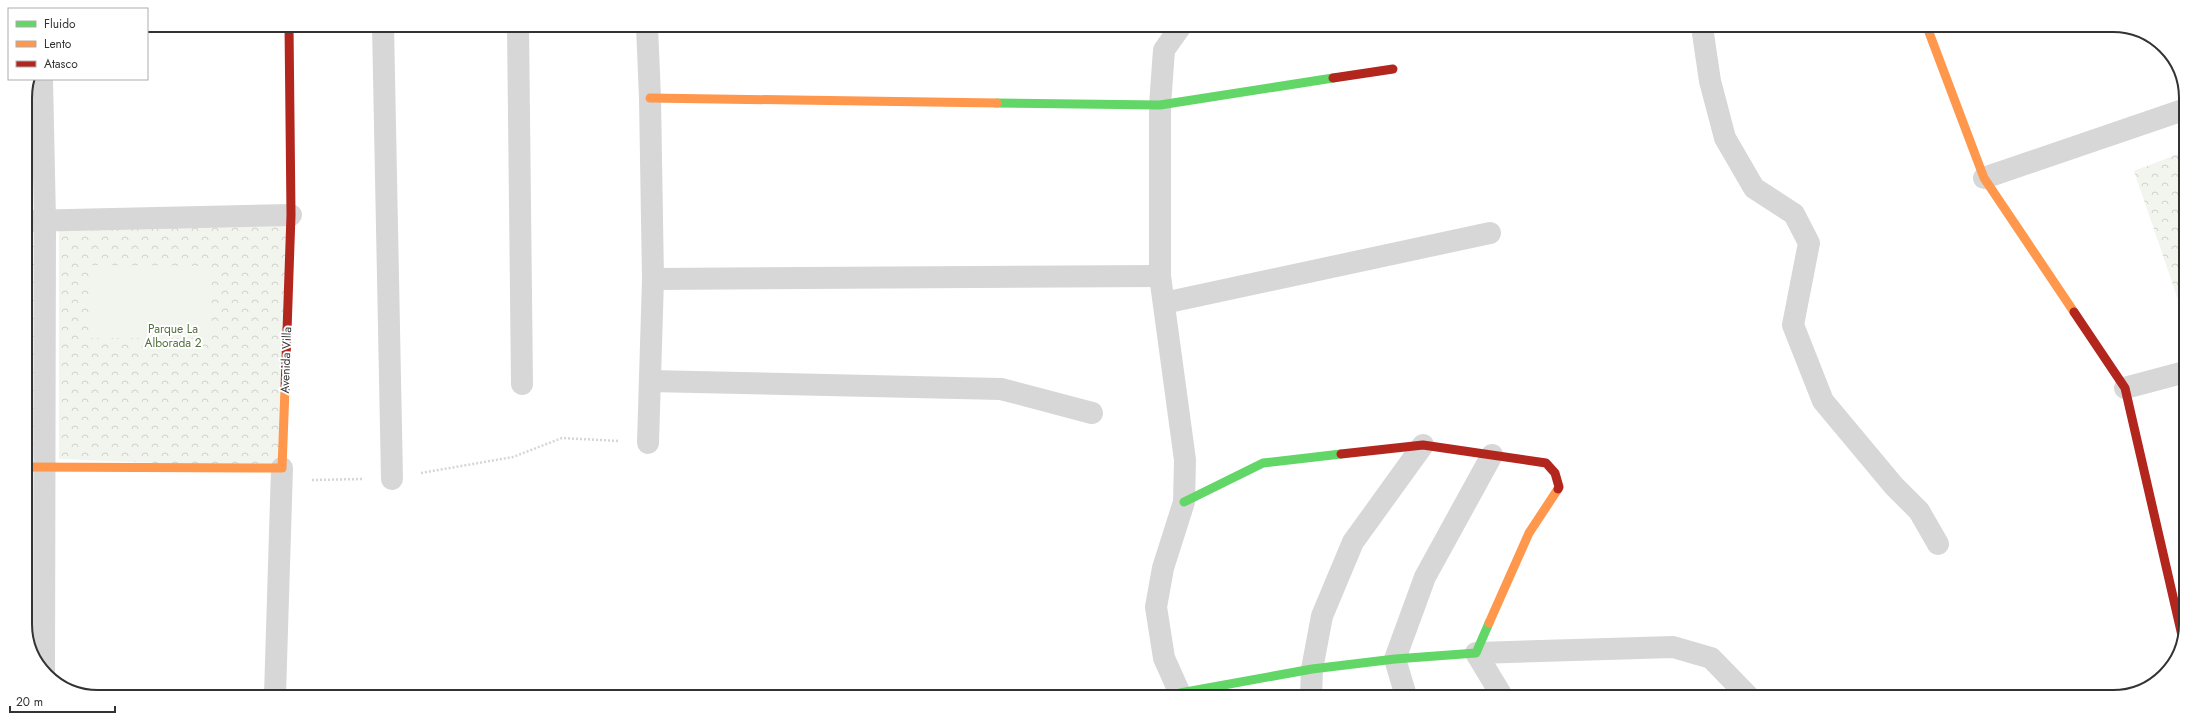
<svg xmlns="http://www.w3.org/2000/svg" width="2211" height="722" viewBox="0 0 2211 722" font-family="Jost,sans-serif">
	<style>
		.forest { fill: url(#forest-crowns) }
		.garden { fill: #f1f5ed }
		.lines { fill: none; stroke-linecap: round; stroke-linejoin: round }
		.path { stroke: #d6d6d6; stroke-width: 2.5; stroke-dasharray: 2 2; stroke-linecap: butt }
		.street { stroke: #d7d7d7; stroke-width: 22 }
		.fast { stroke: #63d668; stroke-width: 9 }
		.slow { stroke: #ff974d; stroke-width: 9 }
		.jam { stroke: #b3261e; stroke-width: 9 }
		.labels { text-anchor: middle; stroke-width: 4; stroke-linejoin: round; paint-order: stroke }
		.park-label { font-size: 12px; fill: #53713d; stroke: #fff }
		.street-label { font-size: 12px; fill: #333; stroke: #fff }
		.rim { fill: none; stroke: #333; stroke-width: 2 }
	</style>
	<defs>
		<pattern id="forest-crowns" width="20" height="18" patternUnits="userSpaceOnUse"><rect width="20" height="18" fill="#f1f5ed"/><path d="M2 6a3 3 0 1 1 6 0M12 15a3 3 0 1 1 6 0" fill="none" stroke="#cfd2cc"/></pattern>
	</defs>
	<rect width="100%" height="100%" fill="#fff"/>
	<g class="forest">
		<path d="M 2186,151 L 2185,320 L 2134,171 Z"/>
		<path d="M 291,215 L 282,468 L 59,459 L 59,228 Z"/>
		<rect x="25" y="228" width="12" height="229"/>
	</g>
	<path class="garden" d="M 91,265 L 211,266 L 212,338 L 89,338 Z"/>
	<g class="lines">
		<g class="path">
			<path d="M 421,473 L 513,457 L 562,438 L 619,441"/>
			<path d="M 312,480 L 363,479"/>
		</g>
		<g class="street">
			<path d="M 383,25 L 392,479"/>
			<path d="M 518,26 L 522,384"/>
			<path d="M 647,26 L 650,98 L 653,279 L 648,443"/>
			<path d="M 1181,26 L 1164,50 L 1160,105 L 1160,276 L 1185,460 L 1184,502 L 1163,568 L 1156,607 L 1164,658 L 1181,696"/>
			<path d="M 1702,27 L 1710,81 L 1725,138 L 1754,188 L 1794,214 L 1809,243 L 1793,325 L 1823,401 L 1894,486 L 1919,511 L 1938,544"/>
			<path d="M 42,79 L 45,221 L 44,673"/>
			<path d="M 1984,178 L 2186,109"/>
			<path d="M 25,221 L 291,215"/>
			<path d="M 653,279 L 1160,276"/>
			<path d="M 1164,303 L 1490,233"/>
			<path d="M 650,381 L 1001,389 L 1092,413"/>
			<path d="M 2125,388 L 2185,372"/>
			<path d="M 275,695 L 282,468"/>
			<path d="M 1311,696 L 1312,669 L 1322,616 L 1353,542 L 1423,445"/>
			<path d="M 1406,696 L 1395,659 L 1425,577 L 1492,455"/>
			<path d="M 1502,696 L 1476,653 L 1673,647 L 1711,658 L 1749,697"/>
		</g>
		<g class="fast">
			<path d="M 997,103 L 1160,105 L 1333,78"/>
			<path d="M 1184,502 L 1263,463 L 1341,454"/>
			<path d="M 1180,693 L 1312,669 L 1395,659 L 1476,653 L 1489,623"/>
		</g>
		<g class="slow">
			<path d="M 1927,27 L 1984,178 L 2074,312"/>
			<path d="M 650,98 L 997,103"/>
			<path d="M 25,467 L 282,468 L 285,389"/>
			<path d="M 1489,623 L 1529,533 L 1558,489"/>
		</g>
		<g class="jam">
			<path d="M 1333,78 L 1393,69"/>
			<path d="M 2074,312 L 2125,388 L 2183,640"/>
			<path d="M 285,389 L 291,215 L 289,25"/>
			<path d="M 1341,454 L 1423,445 L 1546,463 L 1555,473 L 1559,487 L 1558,489"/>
		</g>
	</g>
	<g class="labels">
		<g class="park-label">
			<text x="173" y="333">Parque La<tspan x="173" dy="14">Alborada 2</tspan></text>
		</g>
		<g class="street-label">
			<text transform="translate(286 360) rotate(-88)" y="4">Avenida Villa</text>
		</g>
	</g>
	<path d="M0 0H2211V722H0ZM98 32H2113A66 66 0 0 1 2179 98V624A66 66 0 0 1 2113 690H98A66 66 0 0 1 32 624V98A66 66 0 0 1 98 32Z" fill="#fff" fill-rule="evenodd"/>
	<path class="rim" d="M98 32H2113A66 66 0 0 1 2179 98V624A66 66 0 0 1 2113 690H98A66 66 0 0 1 32 624V98A66 66 0 0 1 98 32Z"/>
	<rect x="8" y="8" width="140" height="72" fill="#ffffff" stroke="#adadad"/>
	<rect x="16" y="21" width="20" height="6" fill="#63d668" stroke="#adadad"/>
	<text x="44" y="28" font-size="12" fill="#333333">Fluido</text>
	<rect x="16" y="41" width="20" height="6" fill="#ff974d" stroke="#adadad"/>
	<text x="44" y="48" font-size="12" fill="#333333">Lento</text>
	<rect x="16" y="61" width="20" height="6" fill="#b3261e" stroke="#adadad"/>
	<text x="44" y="68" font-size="12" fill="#333333">Atasco</text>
	<path d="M10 706v6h105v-6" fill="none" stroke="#333333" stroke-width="2"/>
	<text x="16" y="706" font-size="12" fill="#333333" stroke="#ffffff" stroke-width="3" paint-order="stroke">20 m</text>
</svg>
